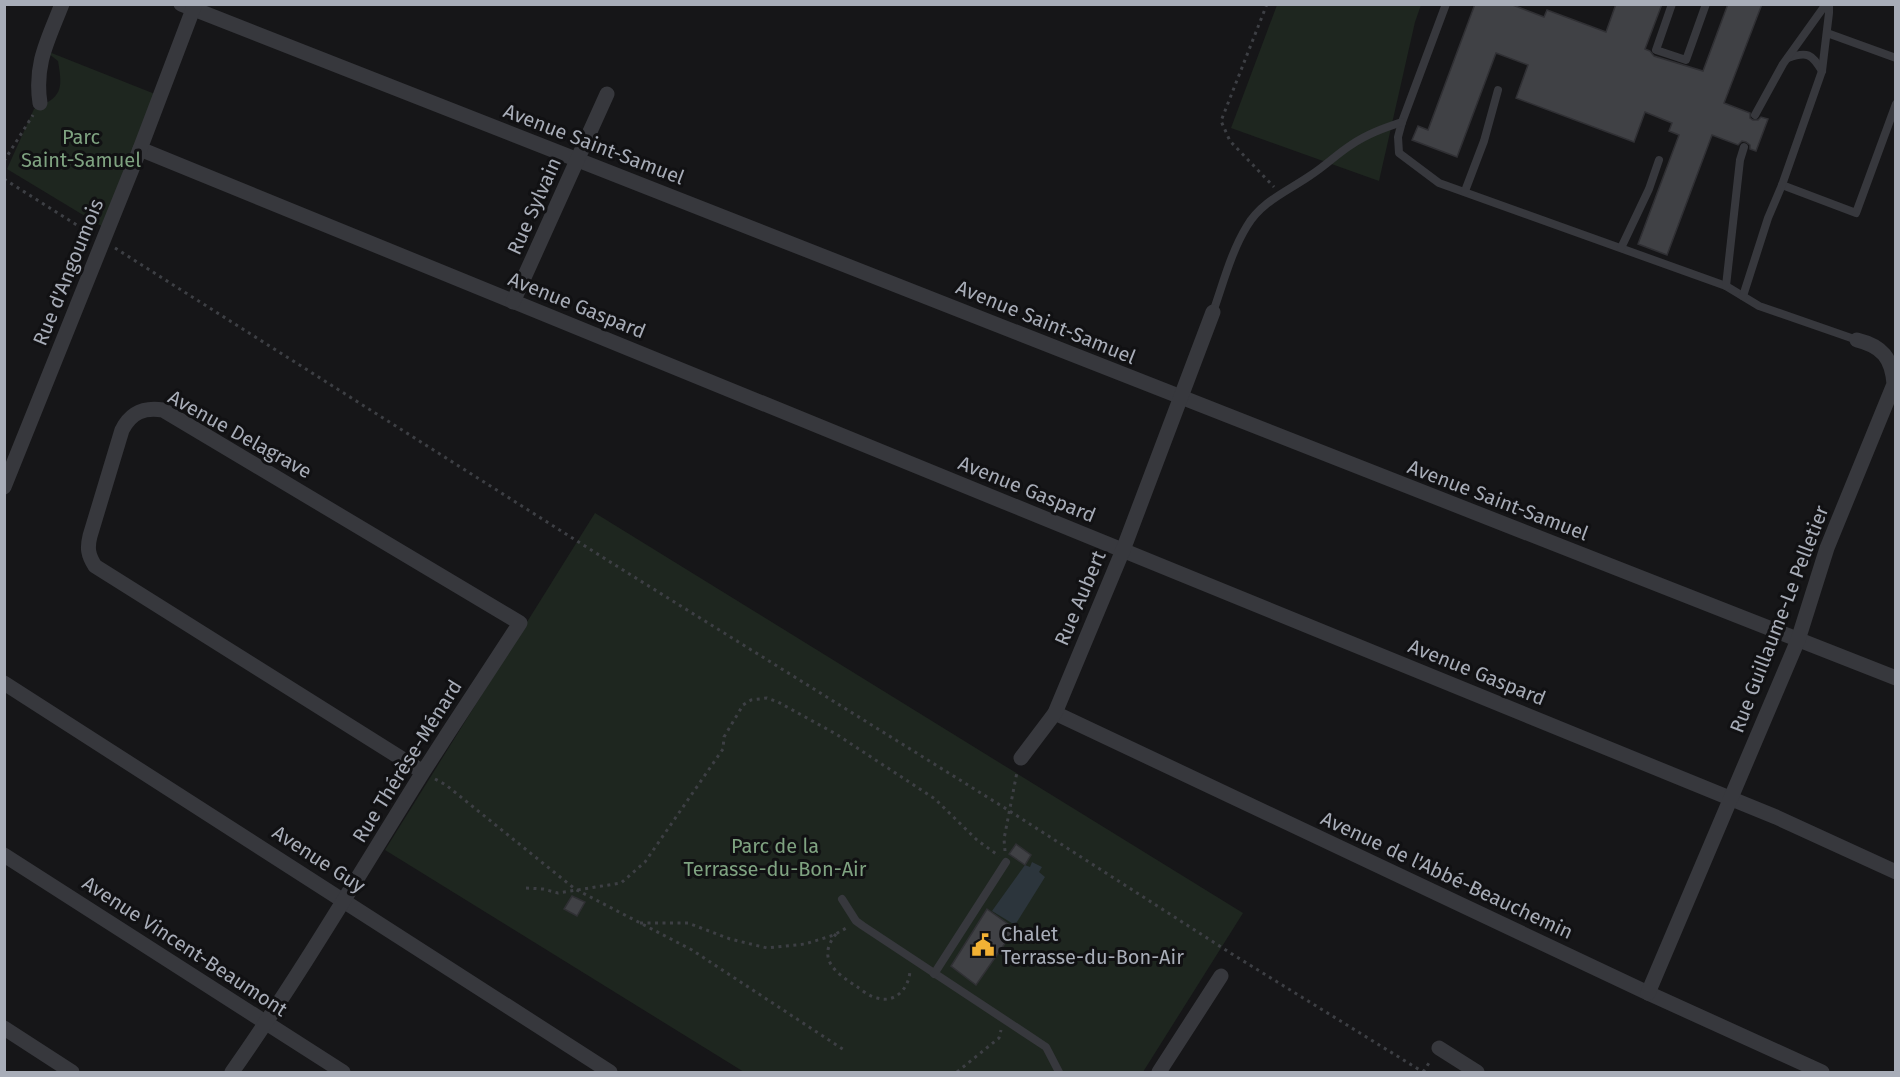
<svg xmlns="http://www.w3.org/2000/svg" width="1900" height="1077" viewBox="0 0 1900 1077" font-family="'Fira Sans',sans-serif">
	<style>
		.green { fill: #1e261f }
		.water { fill: #2c353c }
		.building { fill: #404145; stroke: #303034; stroke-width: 1.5 }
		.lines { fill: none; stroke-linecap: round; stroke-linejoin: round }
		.path { stroke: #3d3f44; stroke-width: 3; stroke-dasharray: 3 4.5; stroke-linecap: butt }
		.lane { stroke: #37383d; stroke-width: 8 }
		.street { stroke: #37383d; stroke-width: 15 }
		.labels { text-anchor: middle; stroke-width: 6; stroke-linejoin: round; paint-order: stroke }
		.park-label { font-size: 20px; fill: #7fa381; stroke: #111113 }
		.street-label { font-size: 20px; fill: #a8adb8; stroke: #111113 }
		.poi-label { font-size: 20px; fill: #a8adb8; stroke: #111113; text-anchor: start }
	</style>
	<rect width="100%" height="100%" fill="#161618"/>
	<g class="green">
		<path d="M 1277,5 L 1421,5 L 1415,22 L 1379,181 L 1231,128 Z"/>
		<path d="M 44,50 L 160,96 L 108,230 L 7,169 L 34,109 C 62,97 63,90 58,61 Z"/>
		<path d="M 595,513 L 1243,913 L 1143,1072 L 744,1072 L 385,850 Z"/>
	</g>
	<path class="water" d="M 1032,862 L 1042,867 L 1039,872 L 1045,877 L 1015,925 L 992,911 L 1025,865 L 1030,867 Z"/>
	<g class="building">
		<path d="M 1475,4 L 1510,4 L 1544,17 L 1547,10 L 1606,32 L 1616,4 L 1662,4 L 1645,49 L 1650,51 L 1654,56 L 1703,71 L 1728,4 L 1762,4 L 1724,103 L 1750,113 L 1750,118 L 1753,120 L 1758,120 L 1761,117 L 1768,119 L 1756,151 L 1750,149 L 1750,145 L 1746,142 L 1742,141 L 1738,145 L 1712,135 L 1667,255 L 1638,244 L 1679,135 L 1669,131 L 1672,123 L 1645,112 L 1634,142 L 1516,98 L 1528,65 L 1496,53 L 1457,157 L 1412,140 L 1418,126 L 1428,130 Z"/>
		<path d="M 1016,844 L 1031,855 L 1025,865 L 1009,854 Z"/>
		<path d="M 572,896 L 585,902 L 577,916 L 564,909 Z"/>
		<path d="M 987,909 L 1015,929 L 976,985 L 951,966 Z"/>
	</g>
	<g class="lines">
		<g class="path">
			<path d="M 1267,4 L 1221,121 L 1230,141 L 1274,187"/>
			<path d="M 4,161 L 33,115"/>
			<path d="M 4,179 L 91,234"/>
			<path d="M 115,248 L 607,560 L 1008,810 L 1232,954 L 1423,1072"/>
			<path d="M 435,779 L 446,785 L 575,889 L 692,950 L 844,1050"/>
			<path d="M 1005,851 L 1004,839 L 1017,772"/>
			<path d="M 526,888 L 543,889 L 558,893 L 621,883 L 645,862 L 723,749 L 724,737 L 743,705 L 751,700 L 767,698 L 778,702 L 836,734 L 935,799 L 977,840 L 999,856"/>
			<path d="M 640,923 L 688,923 L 730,939 L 767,948 L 805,944 L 834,935 L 848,927"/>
			<path d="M 836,934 C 816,959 836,973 856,986 C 862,990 870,997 877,998 C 896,1004 910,987 910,969"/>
			<path d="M 957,1072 L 999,1038 L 1001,1030"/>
			<path d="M 1423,1072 L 1431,1060"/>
		</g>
		<g class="lane">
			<path d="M 1446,4 L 1402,122 L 1398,137 L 1399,153 L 1439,183 L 1726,286 L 1759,306 L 1857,340"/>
			<path d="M 1672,4 L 1656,50 L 1686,60 L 1706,4"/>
			<path d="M 1827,33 L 1896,58"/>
			<path d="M 1788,58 C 1807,51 1812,54 1822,71"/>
			<path d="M 1755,115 L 1783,64 L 1826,4"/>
			<path d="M 1782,185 L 1856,213 L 1896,104"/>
			<path d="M 1465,191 L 1484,141 L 1498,90"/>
			<path d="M 1621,248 L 1649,189 L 1659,160"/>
			<path d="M 1726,286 L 1740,160 L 1744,147"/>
			<path d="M 1743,296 L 1768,218 L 1782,185 L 1822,71 L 1829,13 L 1829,4"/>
			<path d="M 1213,312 C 1223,284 1231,252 1247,226 C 1262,201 1288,191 1311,175 C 1325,166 1337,154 1351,145 C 1367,134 1384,128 1402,122"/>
			<path d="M 842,899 L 856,921 L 863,926 L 1046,1047 L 1059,1072"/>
			<path d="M 934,974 L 1006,862"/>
		</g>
		<g class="street">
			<path d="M 181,4 L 1896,678"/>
			<path d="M 40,103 C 34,64 48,40 62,4"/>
			<path d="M 140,149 L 1776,817 L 1896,872"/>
			<path d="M 513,302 L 607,94"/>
			<path d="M 4,487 L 140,149 L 195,4"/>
			<path d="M 4,683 L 610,1072"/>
			<path d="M 1055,713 L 1648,993 L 1822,1072"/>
			<path d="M 1021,758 L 1055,713 L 1123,550 L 1213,312"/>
			<path d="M 4,855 L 343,1072"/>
			<path d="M 1648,993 L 1798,640 L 1827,548 L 1894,384 C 1892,358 1882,346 1857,340"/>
			<path d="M 4,1028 L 72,1072"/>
			<path d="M 1439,1048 L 1477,1072"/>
			<path d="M 232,1072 C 300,975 360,873 423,772 C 455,722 488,672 520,623 L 163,410 C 144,407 131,412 122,430 L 90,536 C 87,548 88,555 95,566 L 423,772"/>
			<path d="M 1159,1072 L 1221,976"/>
		</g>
	</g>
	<defs>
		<g id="civic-bare" transform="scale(1.8)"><path d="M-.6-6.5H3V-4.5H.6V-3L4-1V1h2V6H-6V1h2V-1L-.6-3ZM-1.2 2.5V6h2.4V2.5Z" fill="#f2b134" stroke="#111113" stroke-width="2.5" paint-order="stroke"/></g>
	</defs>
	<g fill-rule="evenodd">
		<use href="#civic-bare" x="983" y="945"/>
	</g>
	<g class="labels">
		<g class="park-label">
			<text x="81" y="144">Parc<tspan x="81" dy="23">Saint-Samuel</tspan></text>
			<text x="775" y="853">Parc de la<tspan x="775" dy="23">Terrasse-du-Bon-Air</tspan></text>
		</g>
		<g class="street-label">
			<text transform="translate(594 144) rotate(21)" y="7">Avenue Saint-Samuel</text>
			<text transform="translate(534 206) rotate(-66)" y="7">Rue Sylvain</text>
			<text transform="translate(68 272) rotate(-68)" y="7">Rue d'Angoumois</text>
			<text transform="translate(577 305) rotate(22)" y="7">Avenue Gaspard</text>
			<text transform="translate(1046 322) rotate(22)" y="7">Avenue Saint-Samuel</text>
			<text transform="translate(240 434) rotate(29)" y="7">Avenue Delagrave</text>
			<text transform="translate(1027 489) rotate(22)" y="7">Avenue Gaspard</text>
			<text transform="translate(1498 500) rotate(21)" y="7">Avenue Saint-Samuel</text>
			<text transform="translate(1080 598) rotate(-67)" y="7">Rue Aubert</text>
			<text transform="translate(1779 619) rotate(-69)" y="7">Rue Guillaume-Le Pelletier</text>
			<text transform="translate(1477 672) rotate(22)" y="7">Avenue Gaspard</text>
			<text transform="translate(407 761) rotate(-58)" y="7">Rue Thérèse-Ménard</text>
			<text transform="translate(319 859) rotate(33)" y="7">Avenue Guy</text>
			<text transform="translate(1447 875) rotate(25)" y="7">Avenue de l'Abbé-Beauchemin</text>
			<text transform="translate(185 946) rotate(33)" y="7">Avenue Vincent-Beaumont</text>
		</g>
		<g class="poi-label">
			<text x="1001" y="941">Chalet<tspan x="1001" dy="23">Terrasse-du-Bon-Air</tspan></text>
		</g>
	</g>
	<rect width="1900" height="1077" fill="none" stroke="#a8adb8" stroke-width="12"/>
</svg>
